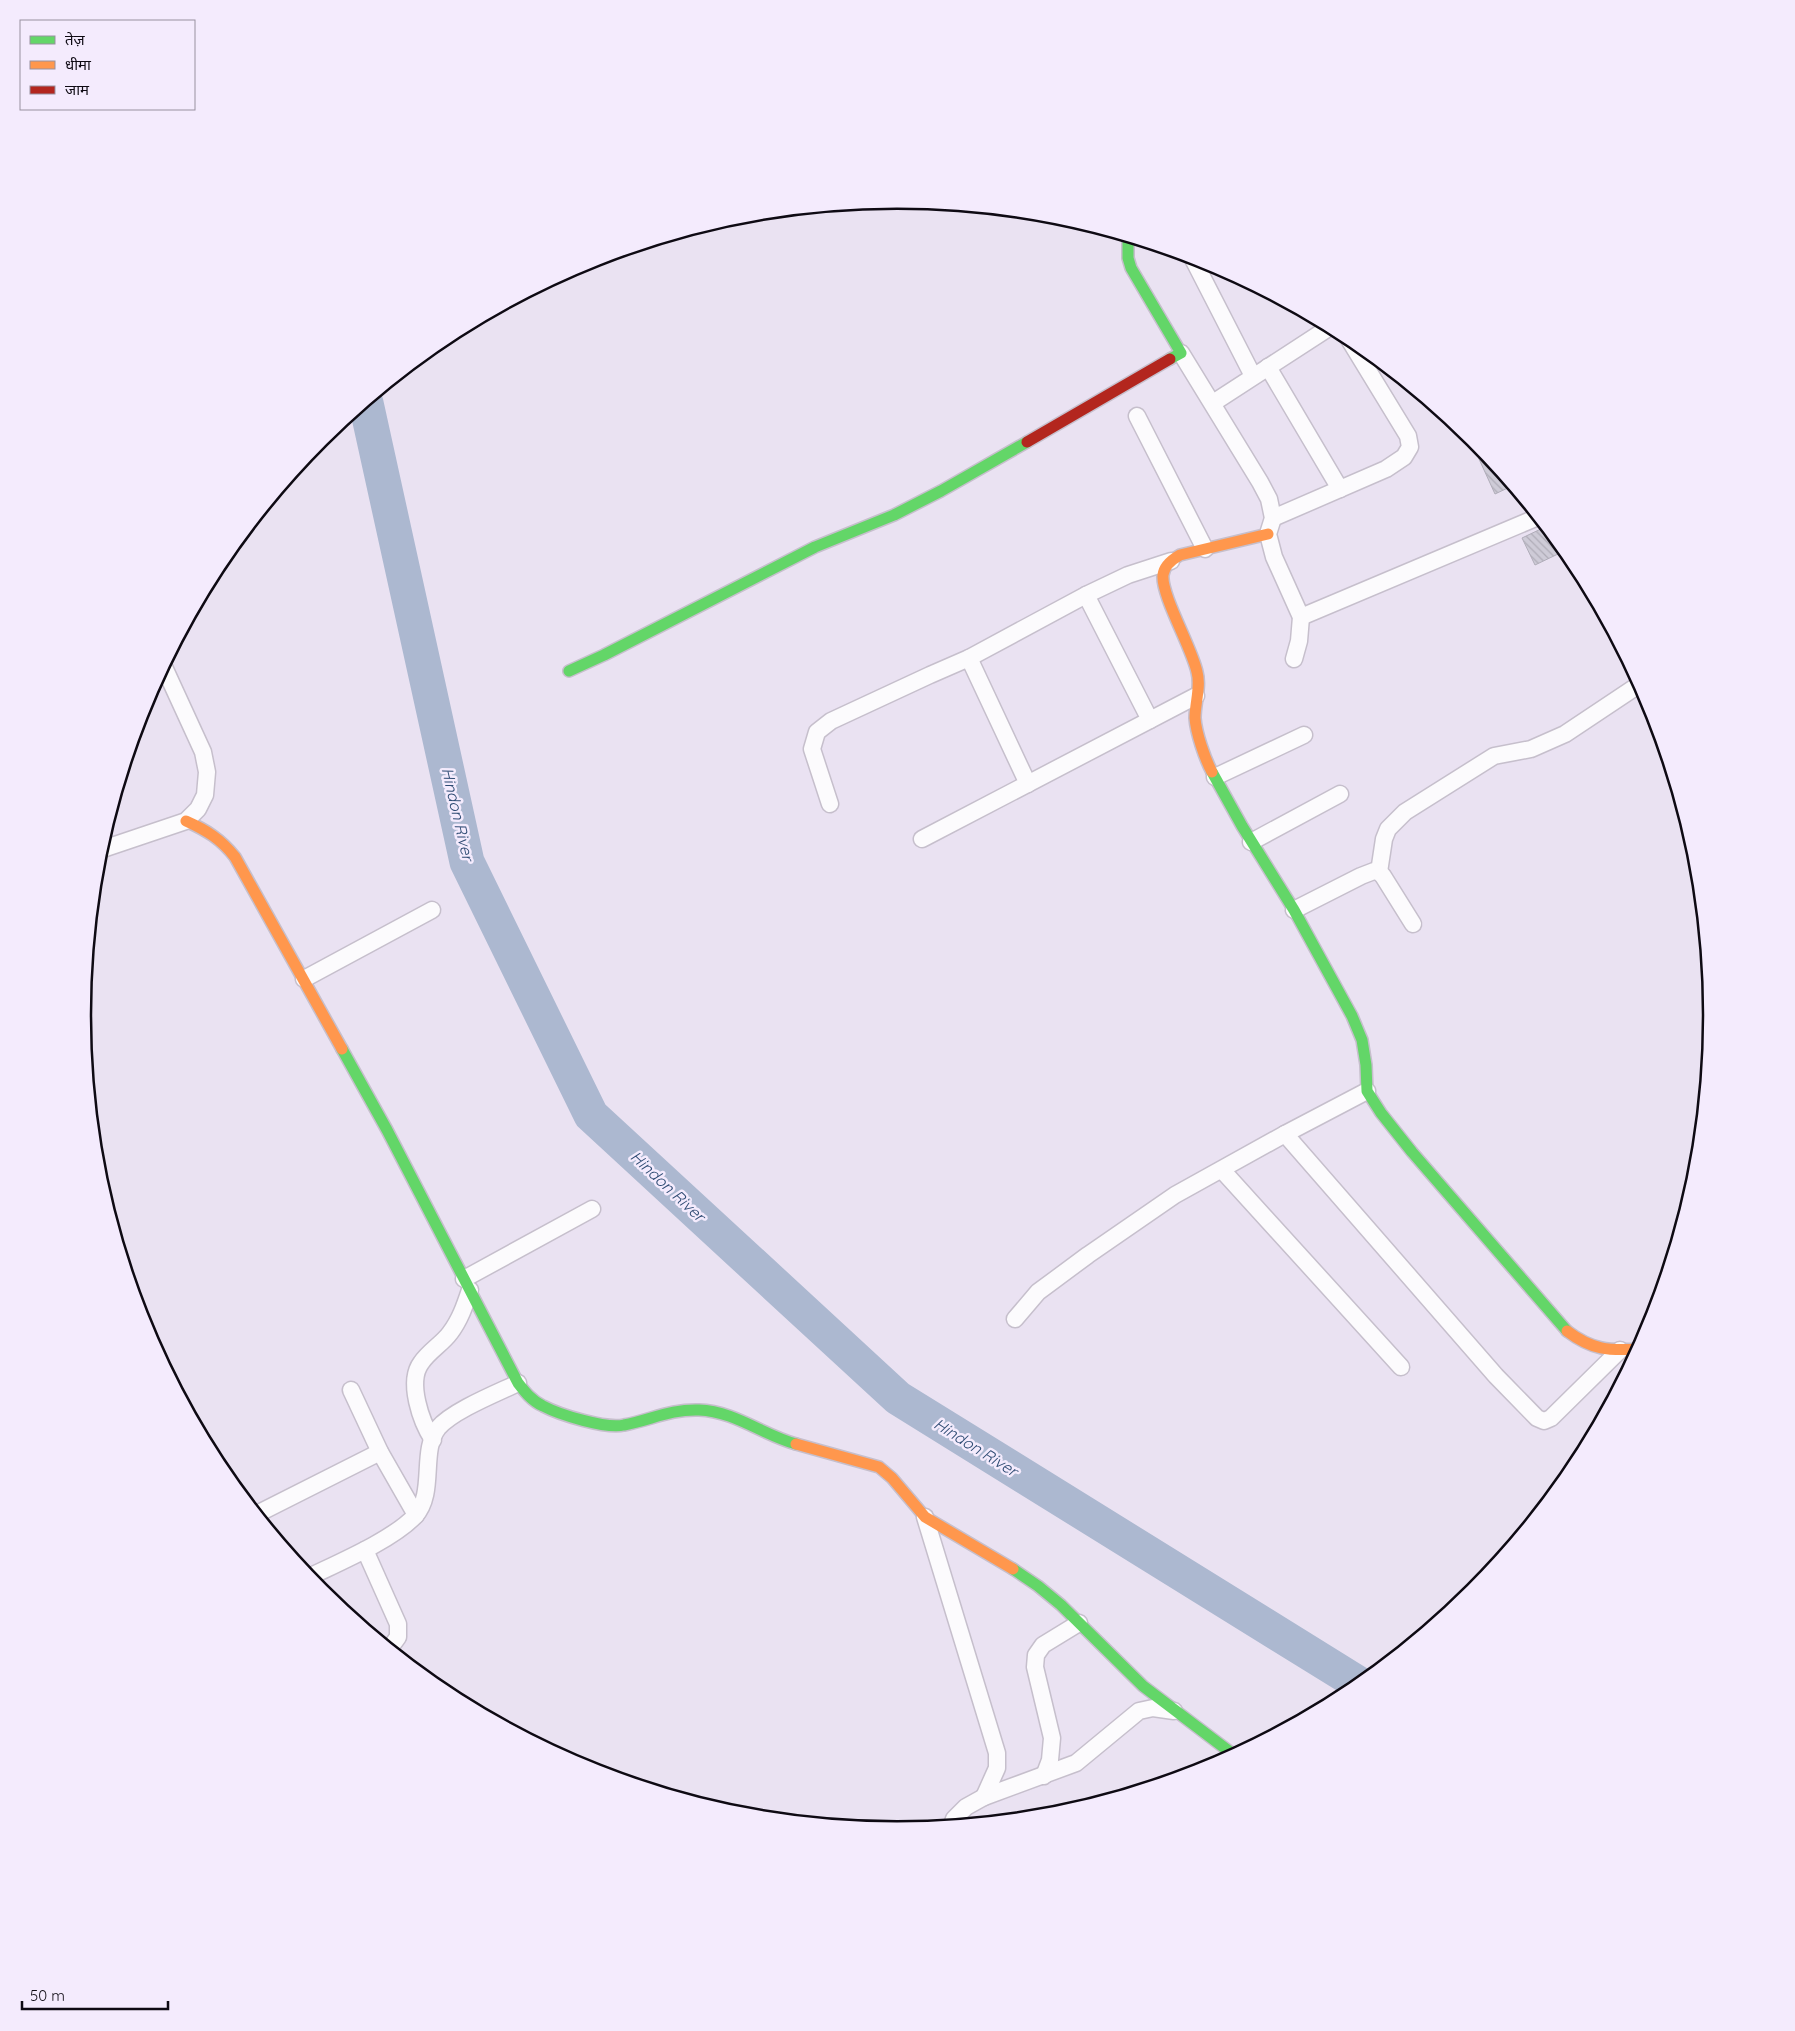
<svg xmlns="http://www.w3.org/2000/svg" width="1795" height="2031" viewBox="0 0 1795 2031" font-family="Quicksand,'Noto Sans Devanagari',sans-serif">
	<style>
		.lines { fill: none; stroke-linecap: round; stroke-linejoin: round }
		.river { stroke: #acb8d0; stroke-width: 35 }
		.building { fill: url(#building-back-hatch); stroke: #b0adb9 }
		.street-casing { stroke: #c6bfcc; stroke-width: 19 }
		.fast-casing { stroke: #c6bfcc; stroke-width: 14 }
		.slow-casing { stroke: #c6bfcc; stroke-width: 14 }
		.jam-casing { stroke: #c6bfcc; stroke-width: 14 }
		.street { stroke: #fcfbfd; stroke-width: 16 }
		.fast { stroke: #63d668; stroke-width: 11 }
		.slow { stroke: #ff974d; stroke-width: 11 }
		.jam { stroke: #b3261e; stroke-width: 11 }
		.labels { text-anchor: middle; stroke-width: 5; stroke-linejoin: round; paint-order: stroke }
		.water-label { font-size: 16px; font-style: italic; fill: #2e4b73; stroke: #f4ebfd }
		.rim { fill: none; stroke: #0e0a13; stroke-width: 2.5 }
	</style>
	<defs>
		<pattern id="building-back-hatch" width="6" height="6" patternUnits="userSpaceOnUse" patternTransform="scale(1.25)"><rect width="6" height="6" fill="#cecbd7"/><path d="M-1 5l2 2M0 0l6 6M5-1l2 2" fill="none" stroke="#b0adb8"/></pattern>
	</defs>
	<rect width="100%" height="100%" fill="#eae2f2"/>
	<g class="lines">
		<path class="river" d="M 366,403 L 467,862 L 591,1115 L 898,1398 L 1361,1685"/>
	</g>
	<g class="building">
		<path d="M 1478,445 L 1512,486 L 1495,494 L 1474,448 Z"/>
		<path d="M 1545,527 L 1558,554 L 1535,565 L 1522,538 Z"/>
	</g>
	<g class="lines">
		<g class="street-casing">
			<g id="street">
				<path d="M 1192,257 L 1253,376"/>
				<path d="M 1181,353 L 1260,482 L 1269,499 L 1273,518 L 1268,534 L 1274,557 L 1301,617 L 1299,641 L 1294,659"/>
				<path d="M 1268,367 L 1340,489"/>
				<path d="M 1213,403 L 1330,327"/>
				<path d="M 1137,416 L 1205,549"/>
				<path d="M 1273,518 L 1386,469 L 1404,457 L 1410,447 L 1408,436 L 1347,336"/>
				<path d="M 1086,595 L 1150,720"/>
				<path d="M 1301,617 L 1538,517"/>
				<path d="M 969,658 L 1028,784"/>
				<path d="M 1215,777 L 1304,735"/>
				<path d="M 830,804 L 812,749 L 817,732 L 831,721 L 930,675 L 969,658 L 1086,595 L 1128,575 L 1171,561"/>
				<path d="M 922,839 L 1196,696"/>
				<path d="M 1251,842 L 1340,794"/>
				<path d="M 100,850 L 186,821 L 198,809 L 205,795 L 207,772 L 203,752 L 164,667"/>
				<path d="M 1379,872 L 1384,839 L 1388,829 L 1405,812 L 1494,756 L 1531,749 L 1565,734 L 1640,684"/>
				<path d="M 1294,910 L 1361,876 L 1374,871 L 1379,872 L 1383,876 L 1413,924"/>
				<path d="M 304,979 L 432,910"/>
				<path d="M 1285,1134 L 1496,1376 L 1537,1418 L 1544,1421 L 1551,1418 L 1620,1350"/>
				<path d="M 1222,1170 L 1401,1367"/>
				<path d="M 464,1279 L 592,1209"/>
				<path d="M 1015,1319 L 1038,1292 L 1088,1255 L 1175,1195 L 1285,1134 L 1367,1091"/>
				<path d="M 351,1390 L 380,1452 L 416,1515"/>
				<path d="M 433,1440 C 421,1422 407,1382 421,1363 C 429,1351 442,1344 450,1333 C 460,1320 465,1305 470,1290"/>
				<path d="M 257,1514 L 380,1452"/>
				<path d="M 925,1517 L 997,1753 L 997,1768 L 984,1797"/>
				<path d="M 365,1550 L 398,1624 L 398,1637 L 390,1648"/>
				<path d="M 309,1577 C 340,1562 392,1540 415,1516 C 436,1493 420,1451 438,1428 C 452,1411 497,1393 518,1383"/>
				<path d="M 1044,1776 L 1050,1760 L 1052,1738 L 1035,1667 L 1036,1655 L 1043,1645 L 1079,1623"/>
				<path d="M 952,1825 L 954,1819 L 966,1807 L 984,1797 L 1076,1763 L 1139,1711 L 1153,1708 L 1174,1711"/>
			</g>
		</g>
		<g class="fast-casing">
			<g id="fast">
				<path d="M 1128,238 L 1128,258 L 1131,268 L 1181,353 L 1170,359"/>
				<path d="M 569,671 L 604,655 L 815,547 L 894,515 L 941,491 L 1027,442"/>
				<path d="M 1212,772 L 1242,826 L 1294,910 L 1352,1016 L 1362,1040 L 1366,1065 L 1367,1091 L 1381,1113 L 1412,1152 L 1567,1331"/>
				<path d="M 342,1049 L 387,1130 L 518,1383 C 525,1392 532,1401 543,1406 C 560,1415 606,1429 624,1425 C 651,1420 670,1409 699,1410 C 734,1411 763,1435 796,1444"/>
				<path d="M 1013,1569 L 1038,1586 L 1061,1605 L 1143,1686 L 1234,1755"/>
			</g>
		</g>
		<g class="slow-casing">
			<g id="slow">
				<path d="M 1212,772 C 1205,759 1196,733 1195,718 C 1195,703 1201,686 1197,672 C 1192,648 1161,595 1163,575 C 1164,566 1173,559 1180,555 L 1268,534"/>
				<path d="M 186,821 C 206,830 221,839 235,857 L 342,1049"/>
				<path d="M 1567,1331 C 1592,1350 1609,1351 1639,1349"/>
				<path d="M 796,1444 L 879,1467 L 892,1478 L 925,1517 L 1013,1569"/>
			</g>
		</g>
		<g class="jam-casing">
			<path id="jam" d="M 1027,442 L 1170,359"/>
		</g>
		<use href="#street" class="street"/>
		<use href="#fast" class="fast"/>
		<use href="#slow" class="slow"/>
		<use href="#jam" class="jam"/>
	</g>
	<g class="labels">
		<g class="water-label">
			<text transform="translate(458 814) rotate(77)" y="6">Hindon River</text>
			<text transform="translate(668 1186) rotate(43)" y="6">Hindon River</text>
			<text transform="translate(976 1447) rotate(32)" y="6">Hindon River</text>
		</g>
	</g>
	<path d="M0 0H1795V2031H0ZM91 1015a806 806 0 1 1 1612 0a806 806 0 1 1-1612 0Z" fill="#f4ebfd" fill-rule="evenodd"/>
	<path class="rim" d="M91 1015a806 806 0 1 1 1612 0a806 806 0 1 1-1612 0Z"/>
	<rect x="20" y="20" width="175" height="90" fill="#f4ebfd" stroke="#98919f"/>
	<rect x="30" y="36" width="25" height="8" fill="#63d668" stroke="#98919f"/>
	<text x="65" y="45" font-size="15" fill="#0e0a13">तेज़</text>
	<rect x="30" y="61" width="25" height="8" fill="#ff974d" stroke="#98919f"/>
	<text x="65" y="70" font-size="15" fill="#0e0a13">धीमा</text>
	<rect x="30" y="86" width="25" height="8" fill="#b3261e" stroke="#98919f"/>
	<text x="65" y="95" font-size="15" fill="#0e0a13">जाम</text>
	<path d="M22 2001v8h146v-8" fill="none" stroke="#0e0a13" stroke-width="2.5"/>
	<text x="30" y="2001" font-size="15" fill="#0e0a13" stroke="#f4ebfd" stroke-width="4" paint-order="stroke">50 m</text>
</svg>
